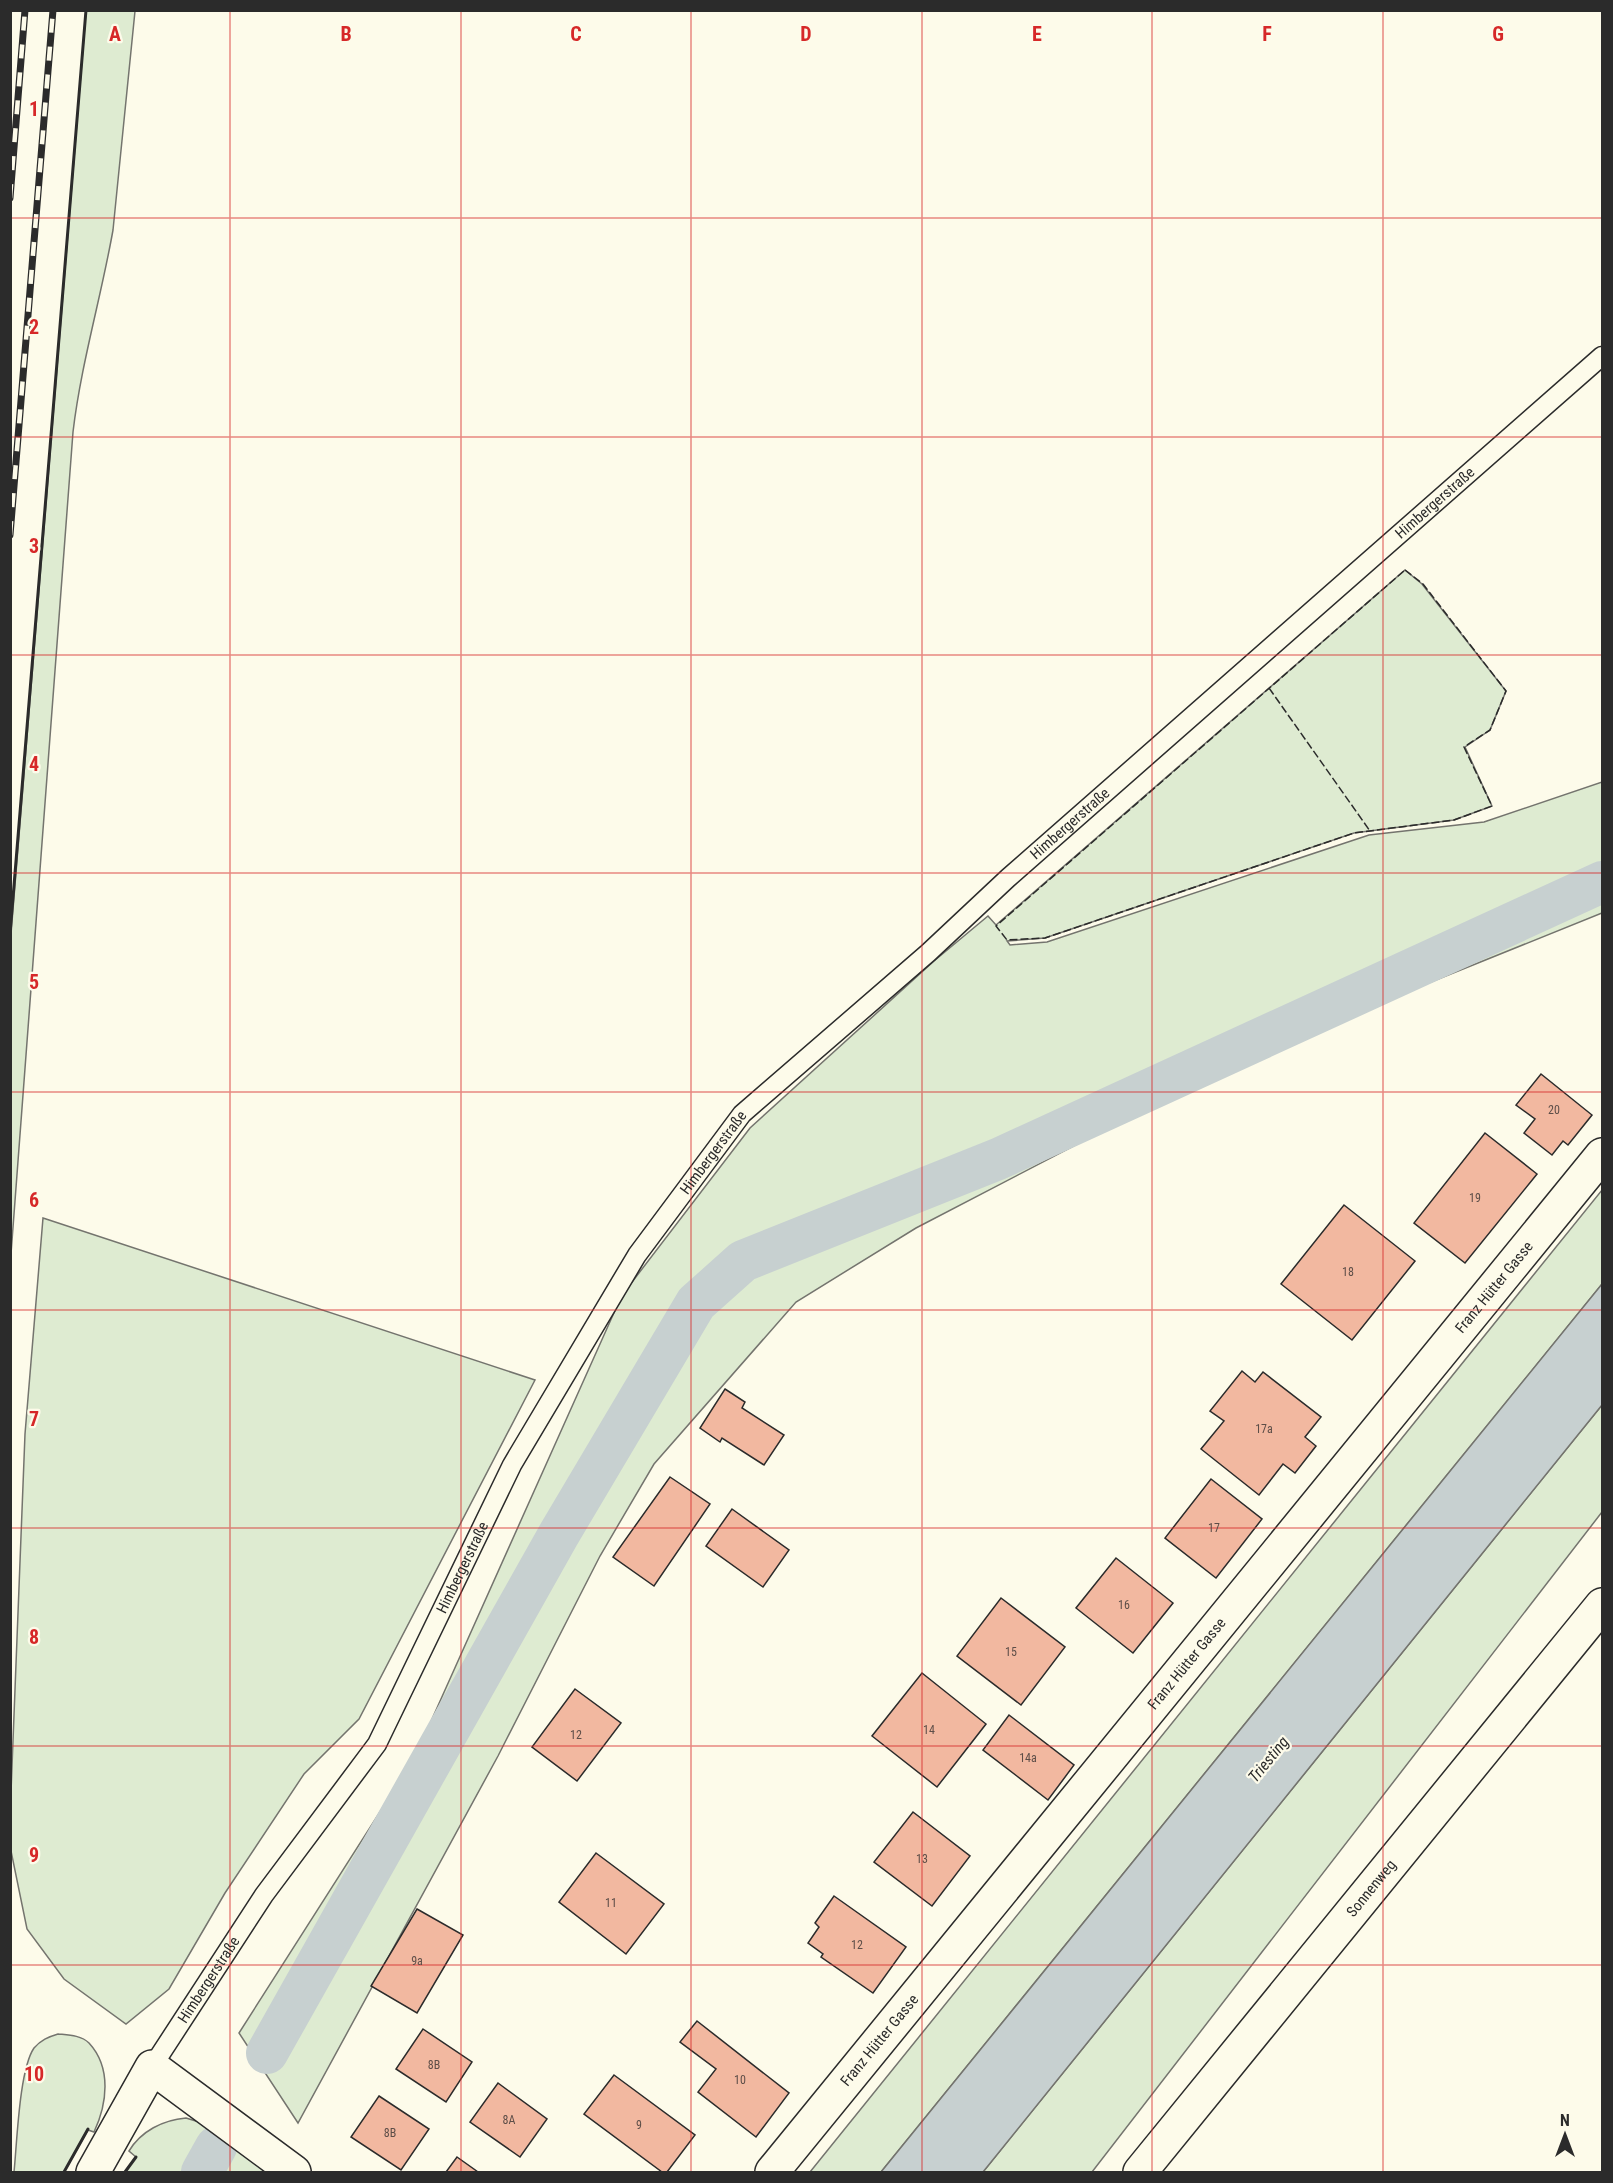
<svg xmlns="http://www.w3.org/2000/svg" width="1613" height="2183" viewBox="0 0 1613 2183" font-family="'Roboto Condensed',sans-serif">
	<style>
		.green { fill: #deebd1; stroke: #74746e; stroke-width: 1.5 }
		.water { fill: #c7d0d0; stroke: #74746e; stroke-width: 1.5 }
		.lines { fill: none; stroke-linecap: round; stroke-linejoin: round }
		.canal { stroke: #c7d0d0; stroke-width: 42 }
		.building { fill: #f2b8a0; stroke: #2b2b2b; stroke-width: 1.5 }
		.lane-casing { stroke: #2b2b2b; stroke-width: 21 }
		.street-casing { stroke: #2b2b2b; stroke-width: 36 }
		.lane { stroke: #fdfbea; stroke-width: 18 }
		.street { stroke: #fdfbea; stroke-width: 33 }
		.rail-casing { stroke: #2b2b2b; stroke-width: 7 }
		.rail { stroke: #fdfbea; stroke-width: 4.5; stroke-dasharray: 14; stroke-linecap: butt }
		.fence { stroke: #2b2b2b; stroke-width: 1.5; stroke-dasharray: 8 3; stroke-linecap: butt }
		.wall { stroke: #2b2b2b; stroke-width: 3 }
		.grid { fill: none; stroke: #d62828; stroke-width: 1.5; stroke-opacity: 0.55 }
		.labels { text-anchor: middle; stroke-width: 4.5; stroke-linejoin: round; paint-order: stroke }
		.number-label { font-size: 12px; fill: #5d4e48 }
		.street-label { font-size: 15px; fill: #2b2b2b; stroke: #fdfbea }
		.water-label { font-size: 16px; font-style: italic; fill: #2b2b2b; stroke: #fdfbea }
		.grid-label { font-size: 20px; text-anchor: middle; font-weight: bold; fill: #d62828; stroke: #fdfbea; stroke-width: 4.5; stroke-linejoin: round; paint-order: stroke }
	</style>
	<rect width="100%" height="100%" fill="#fdfbea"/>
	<g class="green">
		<path d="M 86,11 L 135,11 L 113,230 C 101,298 81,364 73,432 L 11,1254 L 11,934 Z"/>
		<path d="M 1405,570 L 1422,584 L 1506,691 L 1490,730 L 1465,747 L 1492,806 L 1454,820 L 1354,833 L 1045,938 L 1007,941 L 1010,945 L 1047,942 L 1369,835 L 1484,822 L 1602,782 L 1602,913 L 1245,1057 L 916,1228 L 796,1302 L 654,1464 L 600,1556 L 498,1756 L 298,2123 L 239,2033 L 415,1757 L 617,1306 L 629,1286 L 750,1128 L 934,961 L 988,916 L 996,925 Z"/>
		<path d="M 1602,1190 L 1602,1284 L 881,2172 L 810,2172 Z"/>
		<path d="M 43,1218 L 535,1380 L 359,1719 L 304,1774 L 225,1893 L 169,1989 L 126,2024 L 64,1979 L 27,1929 L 11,1851 L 11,1792 L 25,1434 Z"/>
		<path d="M 1602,1405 L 1602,1512 L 1092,2172 L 983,2172 Z"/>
		<path d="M 58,2034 C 68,2035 81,2035 89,2043 C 112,2068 107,2104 94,2132 L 88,2130 L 64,2172 L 14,2172 C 17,2144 19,2070 34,2048 C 41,2040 48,2037 58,2034 Z"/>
		<path d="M 186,2118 L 199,2122 L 266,2172 L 125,2172 L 136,2157 L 129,2151 C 141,2131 163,2120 186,2118 Z"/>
	</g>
	<path class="water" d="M 1602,1284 L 1602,1405 L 983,2172 L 881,2172 Z"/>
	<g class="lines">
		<g class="canal">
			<path d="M 267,2053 L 559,1534 L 696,1303 L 743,1261 L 998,1159 L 1602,882"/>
			<path d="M 202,2172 L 216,2147"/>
		</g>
	</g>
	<g class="building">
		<path d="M 1541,1074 L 1592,1115 L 1568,1145 L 1563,1141 L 1552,1155 L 1524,1133 L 1535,1119 L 1516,1105 Z"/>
		<path d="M 1485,1133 L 1537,1174 L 1465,1263 L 1414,1223 Z"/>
		<path d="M 1344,1205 L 1415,1261 L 1352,1340 L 1281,1284 Z"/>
		<path d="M 1242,1371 L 1255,1382 L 1263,1372 L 1321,1417 L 1305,1437 L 1316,1446 L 1295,1473 L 1283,1464 L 1259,1495 L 1201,1449 L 1224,1421 L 1210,1411 Z"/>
		<path d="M 725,1389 L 745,1402 L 742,1408 L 784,1435 L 764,1465 L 722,1438 L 720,1442 L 700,1428 Z"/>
		<path d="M 670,1477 L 710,1504 L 654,1586 L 613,1557 Z"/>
		<path d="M 1211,1479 L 1262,1519 L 1216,1578 L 1165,1538 Z"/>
		<path d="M 732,1509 L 789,1550 L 763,1587 L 706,1546 Z"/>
		<path d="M 1116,1558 L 1173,1603 L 1133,1653 L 1076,1608 Z"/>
		<path d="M 1001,1598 L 1065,1647 L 1021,1705 L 957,1656 Z"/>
		<path d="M 922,1673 L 986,1724 L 937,1787 L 872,1736 Z"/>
		<path d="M 575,1689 L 621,1723 L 577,1781 L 532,1747 Z"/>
		<path d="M 1009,1715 L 1074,1765 L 1048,1800 L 983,1750 Z"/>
		<path d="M 913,1812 L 970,1856 L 932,1906 L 874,1862 Z"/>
		<path d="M 596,1853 L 664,1904 L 626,1954 L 559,1902 Z"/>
		<path d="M 834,1896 L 906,1947 L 873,1993 L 821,1957 L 823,1954 L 808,1943 L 819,1927 L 815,1923 Z"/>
		<path d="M 417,1909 L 463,1935 L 417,2013 L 371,1986 Z"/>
		<path d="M 697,2021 L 789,2093 L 756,2137 L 698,2092 L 716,2069 L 680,2042 Z"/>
		<path d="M 423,2029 L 472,2062 L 446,2102 L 396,2069 Z"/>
		<path d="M 614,2075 L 695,2135 L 667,2172 L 662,2172 L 584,2114 Z"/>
		<path d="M 498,2083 L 547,2119 L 520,2157 L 470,2122 Z"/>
		<path d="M 379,2096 L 429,2129 L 401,2170 L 351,2137 Z"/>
		<path d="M 457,2157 L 478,2172 L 446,2172 Z"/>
	</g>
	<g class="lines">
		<g class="lane-casing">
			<g id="lane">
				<path id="s1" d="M 152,2067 L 264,1895 L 377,1744 L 512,1465 L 637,1255 L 742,1114 L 928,953 L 1008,878 L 1602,356"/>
			</g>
		</g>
		<g class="street-casing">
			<g id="street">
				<path d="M 93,2172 L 152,2067 L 294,2172"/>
				<path id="s2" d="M 772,2172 L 1602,1155"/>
				<path id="s3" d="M 1140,2172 L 1602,1605"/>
			</g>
		</g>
		<use href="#lane" class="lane"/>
		<use href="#street" class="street"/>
		<g class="rail-casing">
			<g id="rail">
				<path d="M 10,198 L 25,10"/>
				<path d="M 10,535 L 53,10"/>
			</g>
		</g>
		<use href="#rail" class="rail"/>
		<g class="fence">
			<path d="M 1405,570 L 1423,584 L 1506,691 L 1490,730 L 1464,747 L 1492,806 L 1454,820 L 1354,833 L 1045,938 L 1007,940 L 996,926 Z"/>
			<path d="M 1269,688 L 1370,831"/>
		</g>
		<g class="wall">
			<path d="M 10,934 L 86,10"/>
			<path d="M 64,2172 L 88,2129"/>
			<path d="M 125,2172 L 136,2157"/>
		</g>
	</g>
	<path class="grid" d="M 230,10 L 230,2172M 461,10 L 461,2172M 691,10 L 691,2172M 922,10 L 922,2172M 1152,10 L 1152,2172M 1383,10 L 1383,2172M 10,218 L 1602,218M 10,437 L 1602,437M 10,655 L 1602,655M 10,873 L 1602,873M 10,1092 L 1602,1092M 10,1310 L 1602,1310M 10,1528 L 1602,1528M 10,1746 L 1602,1746M 10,1965 L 1602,1965"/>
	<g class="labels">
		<g class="number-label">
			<text x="1554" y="1114">20</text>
			<text x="1475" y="1202">19</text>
			<text x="1348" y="1276">18</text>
			<text x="1264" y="1433">17a</text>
			<text x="1214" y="1532">17</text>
			<text x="1124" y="1609">16</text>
			<text x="1011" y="1656">15</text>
			<text x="929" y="1734">14</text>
			<text x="576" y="1739">12</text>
			<text x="1028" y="1762">14a</text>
			<text x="922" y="1863">13</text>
			<text x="611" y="1907">11</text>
			<text x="857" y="1949">12</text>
			<text x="417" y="1965">9a</text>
			<text x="434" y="2069">8B</text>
			<text x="740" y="2084">10</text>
			<text x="509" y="2124">8A</text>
			<text x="639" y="2129">9</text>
			<text x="390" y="2137">8B</text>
		</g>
		<g class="street-label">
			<text dy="5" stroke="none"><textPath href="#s1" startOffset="2048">Himbergerstraße</textPath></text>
			<text dy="5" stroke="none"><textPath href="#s1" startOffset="1562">Himbergerstraße</textPath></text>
			<text dy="5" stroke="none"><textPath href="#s1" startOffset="1076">Himbergerstraße</textPath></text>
			<text dy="5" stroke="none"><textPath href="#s2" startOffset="1142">Franz Hütter Gasse</textPath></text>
			<text dy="5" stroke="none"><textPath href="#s1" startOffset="590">Himbergerstraße</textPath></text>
			<text dy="5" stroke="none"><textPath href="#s2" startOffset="656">Franz Hütter Gasse</textPath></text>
			<text dy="5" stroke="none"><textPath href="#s3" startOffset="366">Sonnenweg</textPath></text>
			<text dy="5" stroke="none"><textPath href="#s1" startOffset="104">Himbergerstraße</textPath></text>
			<text dy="5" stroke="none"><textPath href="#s2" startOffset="170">Franz Hütter Gasse</textPath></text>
		</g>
		<g class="water-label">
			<text transform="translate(1268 1759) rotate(-51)" y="6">Triesting</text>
		</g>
	</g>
	<g class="grid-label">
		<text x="115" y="41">A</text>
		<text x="346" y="41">B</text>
		<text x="576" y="41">C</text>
		<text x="806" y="41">D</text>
		<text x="1037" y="41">E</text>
		<text x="1267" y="41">F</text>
		<text x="1498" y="41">G</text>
		<text x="34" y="116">1</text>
		<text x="34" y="334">2</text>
		<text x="34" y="553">3</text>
		<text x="34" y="771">4</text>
		<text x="34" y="989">5</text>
		<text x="34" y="1207">6</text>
		<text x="34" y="1426">7</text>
		<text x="34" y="1644">8</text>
		<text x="34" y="1862">9</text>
		<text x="34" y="2081">10</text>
	</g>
	<rect width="1613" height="2183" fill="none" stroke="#2b2b2b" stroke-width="24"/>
	<g transform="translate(1565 2135)" stroke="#fdfbea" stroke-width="4.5" paint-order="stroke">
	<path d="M0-4.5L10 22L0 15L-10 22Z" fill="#2b2b2b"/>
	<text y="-9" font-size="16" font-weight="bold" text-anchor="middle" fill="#2b2b2b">N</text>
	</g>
</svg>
